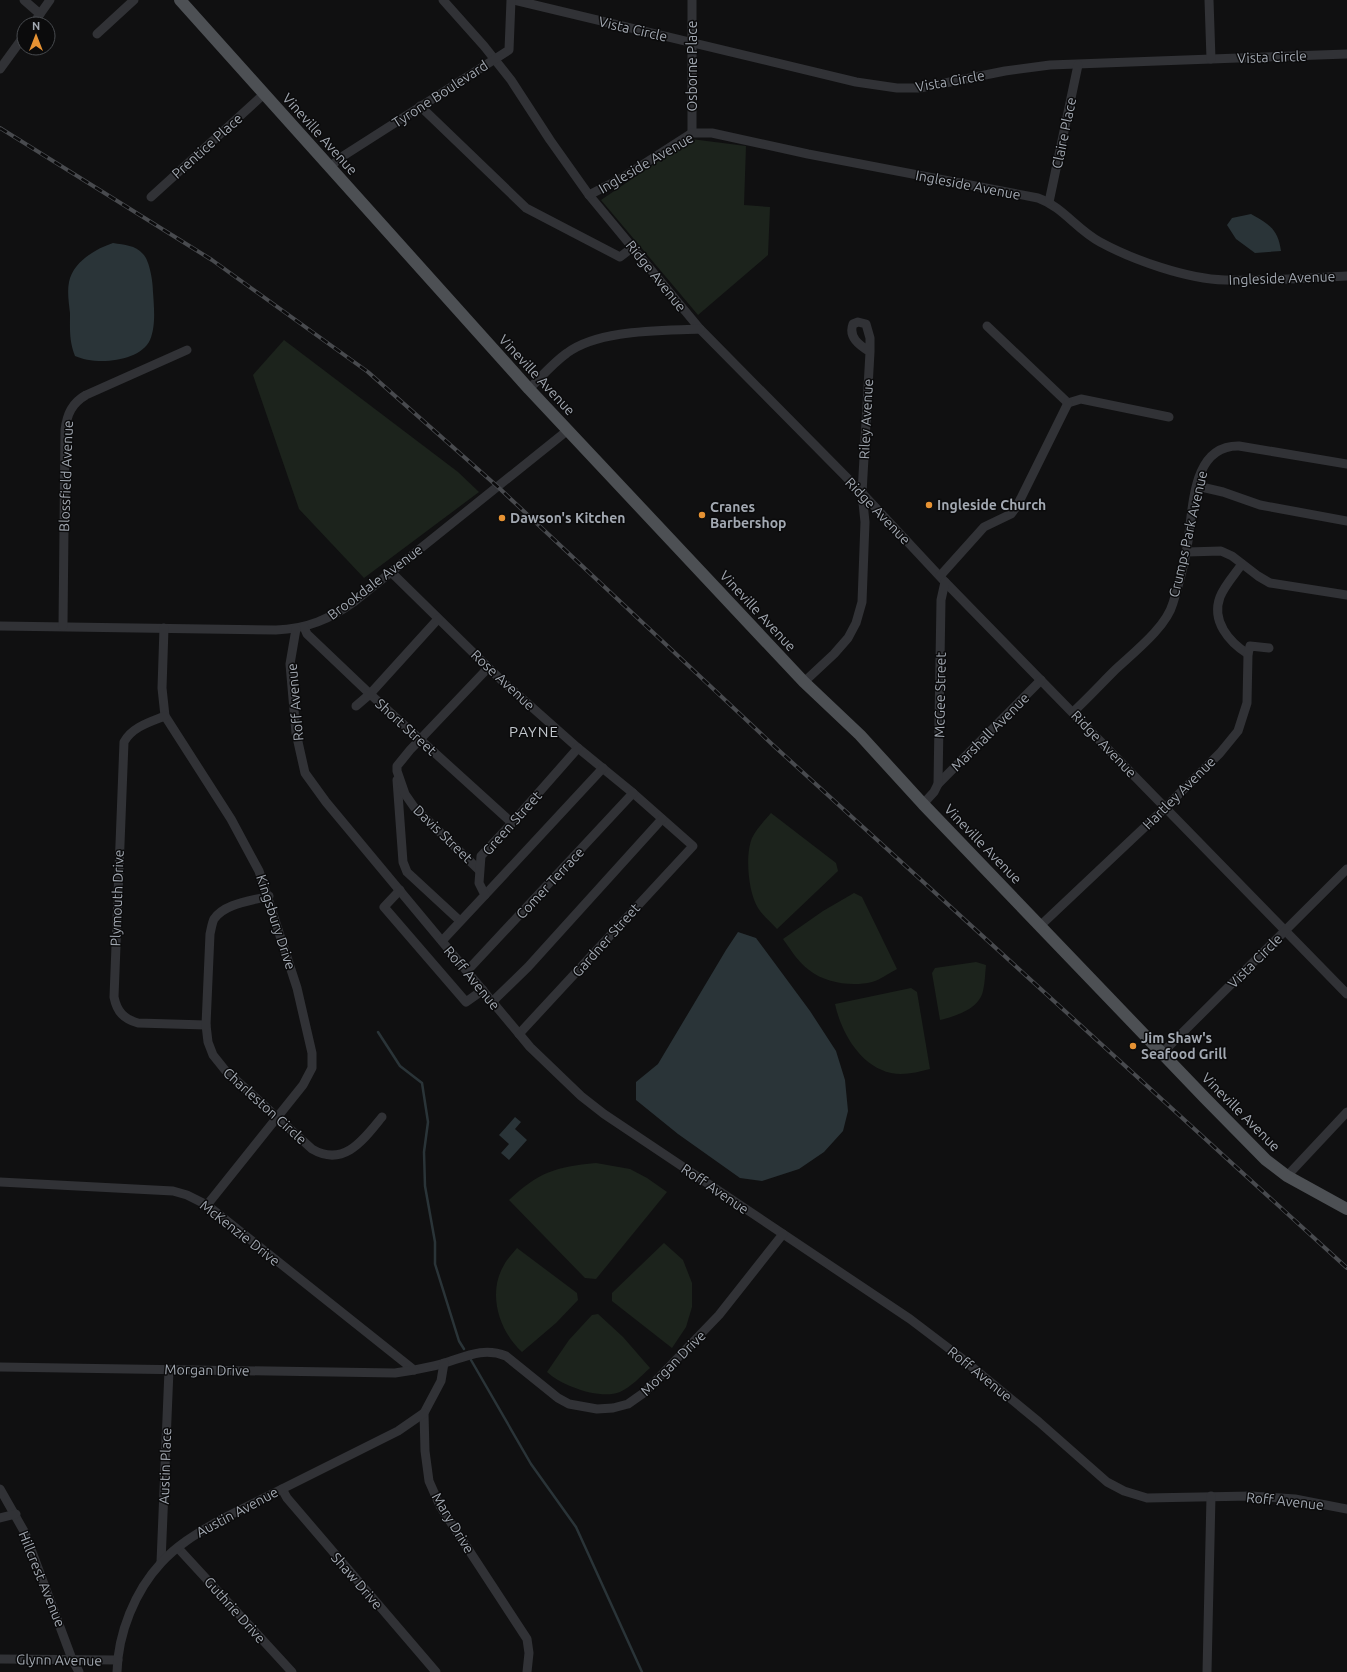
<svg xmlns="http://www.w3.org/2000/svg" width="1347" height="1672" viewBox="0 0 1347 1672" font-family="Ubuntu,sans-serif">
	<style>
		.green { fill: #1c231c }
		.water { fill: #2a3438 }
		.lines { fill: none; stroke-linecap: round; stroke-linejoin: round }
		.stream { stroke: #2a3438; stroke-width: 2.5 }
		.minor { stroke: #313236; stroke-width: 9 }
		.major { stroke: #4d5054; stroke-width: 12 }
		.rail-casing { stroke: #484a4e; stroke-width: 4 }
		.rail { stroke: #0b0b0c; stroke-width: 2.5; stroke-dasharray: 8; stroke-linecap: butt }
		.poi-dot { fill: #e69233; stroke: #0b0b0c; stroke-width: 1.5 }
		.labels { text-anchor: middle; stroke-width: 3; stroke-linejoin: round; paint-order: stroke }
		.street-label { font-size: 14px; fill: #a2a8b1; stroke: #0b0b0c }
		.poi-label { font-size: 14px; font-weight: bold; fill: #a2a8b1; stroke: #0b0b0c; text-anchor: start }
		.neighbourhood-label { font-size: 15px; letter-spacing: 1px; fill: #c2c7cd; stroke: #0b0b0c }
	</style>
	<rect width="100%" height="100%" fill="#101011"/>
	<g class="green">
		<path d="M 691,139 L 746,146 L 744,205 L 770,207 L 768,255 L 698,315 L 601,200 Z"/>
		<path d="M 284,340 L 458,472 L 479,492 L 364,578 L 299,509 L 253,375 Z"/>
		<path d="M 771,813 L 836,863 L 838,871 L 777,929 C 771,922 763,916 758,908 C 748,892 745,855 752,838 C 757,828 764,821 771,813 Z"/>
		<path d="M 854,893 L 862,897 L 897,969 C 889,973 880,980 872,982 C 852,987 825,983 809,970 C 798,962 791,950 783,939 L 823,911 Z"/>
		<path d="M 976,962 L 986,965 C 985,974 985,983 983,991 C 979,1009 956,1016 940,1020 L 932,973 L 935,968 Z"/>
		<path d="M 911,988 L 917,992 L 930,1069 C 917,1072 904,1076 891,1073 C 860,1066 841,1032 835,1004 Z"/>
		<path d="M 596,1163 L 630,1169 L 647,1178 L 667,1192 L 596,1279 L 585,1278 L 509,1200 C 539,1172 555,1167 596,1163 Z"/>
		<path d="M 664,1243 L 683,1260 L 692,1283 L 692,1307 L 686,1327 L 672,1348 L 612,1301 L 612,1293 Z"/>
		<path d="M 517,1248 L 577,1293 L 578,1300 L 556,1323 L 522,1352 C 499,1331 487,1293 504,1265 C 507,1259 513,1253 517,1248 Z"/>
		<path d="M 598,1314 L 623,1337 L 650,1368 C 641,1376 631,1387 620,1392 C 600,1400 562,1386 547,1372 L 569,1340 L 592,1315 Z"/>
	</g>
	<g class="water">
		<path d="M 1251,214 C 1270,225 1278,229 1281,251 L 1255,253 L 1236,239 L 1227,225 L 1232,218 Z"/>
		<path d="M 113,243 C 125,245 135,245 143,254 C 150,261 153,283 153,292 C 154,307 156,326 150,340 C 139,363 94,365 75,356 C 69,340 70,330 70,313 C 69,304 67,292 69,282 C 73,262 95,249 113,243 Z"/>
		<path d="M 738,932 L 756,938 L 810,1011 L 836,1051 L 845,1080 L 848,1111 L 843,1131 L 824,1152 L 799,1169 L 762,1181 L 740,1178 L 678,1134 L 636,1100 L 636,1082 L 658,1064 L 726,950 Z"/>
		<path d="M 515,1117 L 521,1122 L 515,1129 L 527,1140 L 509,1160 L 501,1153 L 509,1144 L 499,1135 Z"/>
	</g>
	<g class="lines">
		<g class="stream">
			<path d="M 378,1032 L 400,1066 L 422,1083 L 428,1122 L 424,1152 L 425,1186 L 435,1242 L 435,1264 L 459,1341 L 464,1349"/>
			<path d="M 471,1360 L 531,1464 L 576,1527 L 642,1672"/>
		</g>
		<g class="minor">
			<path d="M 24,0 L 40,14"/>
			<path d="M 443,0 L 484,46 L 511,80 L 550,140 L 589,195 L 700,329 L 862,493 L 945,582 L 1347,994"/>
			<path d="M 514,0 L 856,82 L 897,88 L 920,88 L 1005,71 L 1050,65 L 1347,54"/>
			<path d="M 1209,0 L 1211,59"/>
			<path d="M 33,24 L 50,0"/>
			<path d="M 97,34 L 134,0"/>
			<path d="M 0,69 L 24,36"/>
			<path d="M 420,106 L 526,208 L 620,257 L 633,247"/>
			<path d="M 692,133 L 692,0"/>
			<path d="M 330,167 L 340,158 L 509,50 L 511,0"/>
			<path d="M 589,195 L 622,178 L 692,133 L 712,133 L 808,154 L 1038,198 C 1063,207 1077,230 1100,242 C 1133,260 1187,279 1225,280 C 1265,281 1307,278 1347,276"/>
			<path d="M 151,197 L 264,94"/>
			<path d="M 1049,202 L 1078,65"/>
			<path d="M 987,326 L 1068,403 L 1081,399 L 1169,417"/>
			<path d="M 529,389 C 541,377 553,363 567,353 C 599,329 661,331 700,329"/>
			<path d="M 1197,486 L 1223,492 L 1260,505 L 1347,521"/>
			<path d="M 1187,552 L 1221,551 L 1232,556 L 1258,576 L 1270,583 L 1347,595"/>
			<path d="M 1242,564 C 1235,574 1224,586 1220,597 C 1211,621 1229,642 1248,654"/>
			<path d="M 391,572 L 499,678 L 578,748 L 633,793 L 693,846 L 519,1034"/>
			<path d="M 940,576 L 984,527 L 1011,514 L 1017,506 L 1068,403"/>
			<path d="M 0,626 L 276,630 C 307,629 330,619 355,601 L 568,430"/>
			<path d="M 63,626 L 65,430 C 67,414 72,403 86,395 L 187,350"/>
			<path d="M 304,627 L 307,634 L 370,694 L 512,823"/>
			<path d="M 164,628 L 162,688 L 165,716 L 231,819 L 259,871 L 297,988 L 312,1053 L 312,1068 L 303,1085 L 207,1205"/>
			<path d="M 296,629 L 290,664 L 296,733 L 305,773 L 326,802 L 530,1047 L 581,1096 L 604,1114 L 910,1319 L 960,1357 L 1039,1422 L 1107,1482 L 1124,1491 L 1147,1498 L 1251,1496 L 1295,1499 L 1347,1509"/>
			<path d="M 804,682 L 834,654 L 848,638 L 856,623 L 862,602 L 865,522 L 862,493 L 870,352 L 870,338 L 866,324 L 858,322 L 853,324 C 848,337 859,345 870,352"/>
			<path d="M 356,706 L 370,694 L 438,619"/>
			<path d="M 1073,712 C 1087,699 1100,685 1114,671 C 1133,653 1166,628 1173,603 C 1178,587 1183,570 1186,553 C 1194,517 1188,445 1239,446 L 1347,464"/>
			<path d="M 165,716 C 150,722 132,727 124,742 L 114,997 C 117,1012 124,1019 138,1023 L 206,1025"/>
			<path d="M 397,780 L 403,862 L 407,872 L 460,921"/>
			<path d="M 938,784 L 1041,680"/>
			<path d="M 923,804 L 934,792 L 938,784 L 941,600 L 945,582"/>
			<path d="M 479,870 L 414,807 L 405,794 L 397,771 L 397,766 L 410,750 L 488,668"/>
			<path d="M 400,890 L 384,907 L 466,1002 L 483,990"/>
			<path d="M 485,895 L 603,768"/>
			<path d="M 269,896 C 252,901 225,903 214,919 C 212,923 211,930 210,934 L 206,1025 L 208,1042 L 213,1055 L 225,1070 L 312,1149 C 344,1168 364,1139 382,1117"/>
			<path d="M 1041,925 L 1165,808 L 1220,753 L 1238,731 L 1247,703 L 1248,654 L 1250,646 L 1269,648"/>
			<path d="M 442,941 L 485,895 L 479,883 L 481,856 L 512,823 L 578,748"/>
			<path d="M 467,971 L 633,793"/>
			<path d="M 492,1002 L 528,967 L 662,819"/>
			<path d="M 1162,1053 L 1347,869"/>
			<path d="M 1287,1176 L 1347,1112"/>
			<path d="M 0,1182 L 173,1191 L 187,1195 L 207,1205 L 414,1370 C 424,1368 435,1366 445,1363 C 467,1356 484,1347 506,1356 L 558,1398 L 569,1404 L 597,1409 L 613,1408 L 628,1404 L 645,1392 L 719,1315 L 783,1234"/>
			<path d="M 444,1363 L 441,1381 L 424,1413 L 425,1451 L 429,1481 L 440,1506 L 527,1639 L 529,1653 L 527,1672"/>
			<path d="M 0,1367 L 395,1373 L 414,1370"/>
			<path d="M 0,1489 L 25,1533 L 72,1659 L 79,1672"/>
			<path d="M 282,1489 L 287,1498 L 436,1672"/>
			<path d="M 0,1518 L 16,1514"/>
			<path d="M 178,1548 L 292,1672"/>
			<path d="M 161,1562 L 169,1370"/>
			<path d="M 0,1659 L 118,1660"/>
			<path d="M 117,1672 C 118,1633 135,1591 161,1563 C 177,1545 198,1533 218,1521 L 398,1431 L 424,1413"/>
			<path d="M 1207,1672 L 1211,1496"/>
		</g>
		<path class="major" d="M 180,0 L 529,389 L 804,682 L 860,735 L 923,804 L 1205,1098 L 1266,1160 L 1287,1176 L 1347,1209"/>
		<g class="rail-casing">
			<path id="rail" d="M 0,128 L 212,260 L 368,372 L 498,487 L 774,746 L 1347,1268"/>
		</g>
		<use href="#rail" class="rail"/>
	</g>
	<g class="poi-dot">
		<circle cx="929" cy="505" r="4"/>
		<circle cx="702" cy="515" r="4"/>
		<circle cx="502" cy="518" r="4"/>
		<circle cx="1133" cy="1046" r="4"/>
	</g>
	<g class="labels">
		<g class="street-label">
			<text transform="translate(633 29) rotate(13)" y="5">Vista Circle</text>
			<text transform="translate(1272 57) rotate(-2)" y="5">Vista Circle</text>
			<text transform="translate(692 66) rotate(-90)" y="5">Osborne Place</text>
			<text transform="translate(950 81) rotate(-10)" y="5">Vista Circle</text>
			<text transform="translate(440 94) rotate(-33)" y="5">Tyrone Boulevard</text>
			<text transform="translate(1064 133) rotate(-78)" y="5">Claire Place</text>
			<text transform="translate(320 134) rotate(48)" y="5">Vineville Avenue</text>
			<text transform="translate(207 146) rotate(-42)" y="5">Prentice Place</text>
			<text transform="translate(646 163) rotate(-30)" y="5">Ingleside Avenue</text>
			<text transform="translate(968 185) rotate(11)" y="5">Ingleside Avenue</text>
			<text transform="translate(656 276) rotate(51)" y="5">Ridge Avenue</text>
			<text transform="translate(1282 278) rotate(-2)" y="5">Ingleside Avenue</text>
			<text transform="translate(537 375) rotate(47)" y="5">Vineville Avenue</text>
			<text transform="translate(866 419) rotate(-87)" y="5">Riley Avenue</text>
			<text transform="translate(66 476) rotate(-88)" y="5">Blossfield Avenue</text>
			<text transform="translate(878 511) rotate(46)" y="5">Ridge Avenue</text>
			<text transform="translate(1188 534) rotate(-77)" y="5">Crumps Park Avenue</text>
			<text transform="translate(375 582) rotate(-37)" y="5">Brookdale Avenue</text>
			<text transform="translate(758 611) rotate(47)" y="5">Vineville Avenue</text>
			<text transform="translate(503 680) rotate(43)" y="5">Rose Avenue</text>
			<text transform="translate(940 695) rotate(-89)" y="5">McGee Street</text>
			<text transform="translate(295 702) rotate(-95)" y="5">Roff Avenue</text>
			<text transform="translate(406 727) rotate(42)" y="5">Short Street</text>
			<text transform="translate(990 732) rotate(-45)" y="5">Marshall Avenue</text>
			<text transform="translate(1104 744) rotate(46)" y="5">Ridge Avenue</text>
			<text transform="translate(1179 793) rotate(-45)" y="5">Hartley Avenue</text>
			<text transform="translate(512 823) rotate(-48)" y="5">Green Street</text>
			<text transform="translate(443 834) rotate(44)" y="5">Davis Street</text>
			<text transform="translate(983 844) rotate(46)" y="5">Vineville Avenue</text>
			<text transform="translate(550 883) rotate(-47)" y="5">Comer Terrace</text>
			<text transform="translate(117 898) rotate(-88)" y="5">Plymouth Drive</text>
			<text transform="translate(276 922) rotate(72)" y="5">Kingsbury Drive</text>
			<text transform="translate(606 940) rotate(-48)" y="5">Gardner Street</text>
			<text transform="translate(1255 961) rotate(-45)" y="5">Vista Circle</text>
			<text transform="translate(472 978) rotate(50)" y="5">Roff Avenue</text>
			<text transform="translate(265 1106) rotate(42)" y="5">Charleston Circle</text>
			<text transform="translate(1241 1112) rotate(45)" y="5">Vineville Avenue</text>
			<text transform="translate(715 1189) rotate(34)" y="5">Roff Avenue</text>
			<text transform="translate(240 1233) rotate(38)" y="5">McKenzie Drive</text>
			<text transform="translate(673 1363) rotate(-45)" y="5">Morgan Drive</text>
			<text transform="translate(207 1370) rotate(1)" y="5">Morgan Drive</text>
			<text transform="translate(980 1374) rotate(39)" y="5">Roff Avenue</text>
			<text transform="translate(165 1466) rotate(-88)" y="5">Austin Place</text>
			<text transform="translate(1285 1501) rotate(6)" y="5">Roff Avenue</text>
			<text transform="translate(237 1512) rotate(-28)" y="5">Austin Avenue</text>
			<text transform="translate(453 1523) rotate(59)" y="5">Mary Drive</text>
			<text transform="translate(42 1579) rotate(68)" y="5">Hillcrest Avenue</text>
			<text transform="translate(357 1581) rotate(49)" y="5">Shaw Drive</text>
			<text transform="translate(235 1610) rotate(48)" y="5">Guthrie Drive</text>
			<text transform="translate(59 1660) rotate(1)" y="5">Glynn Avenue</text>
		</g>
		<g class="poi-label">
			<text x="937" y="510">Ingleside Church</text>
			<text x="710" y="512">Cranes<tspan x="710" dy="16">Barbershop</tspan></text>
			<text x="510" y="523">Dawson's Kitchen</text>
			<text x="1141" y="1043">Jim Shaw's<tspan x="1141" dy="16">Seafood Grill</tspan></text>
		</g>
		<g class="neighbourhood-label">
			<text x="534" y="737">PAYNE</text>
		</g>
	</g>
	<g transform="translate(36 36)"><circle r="19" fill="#0b0b0c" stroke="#474a4e"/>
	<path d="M0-3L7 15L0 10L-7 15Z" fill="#e69233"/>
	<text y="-6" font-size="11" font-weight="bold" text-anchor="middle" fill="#a2a8b1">N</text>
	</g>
</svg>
